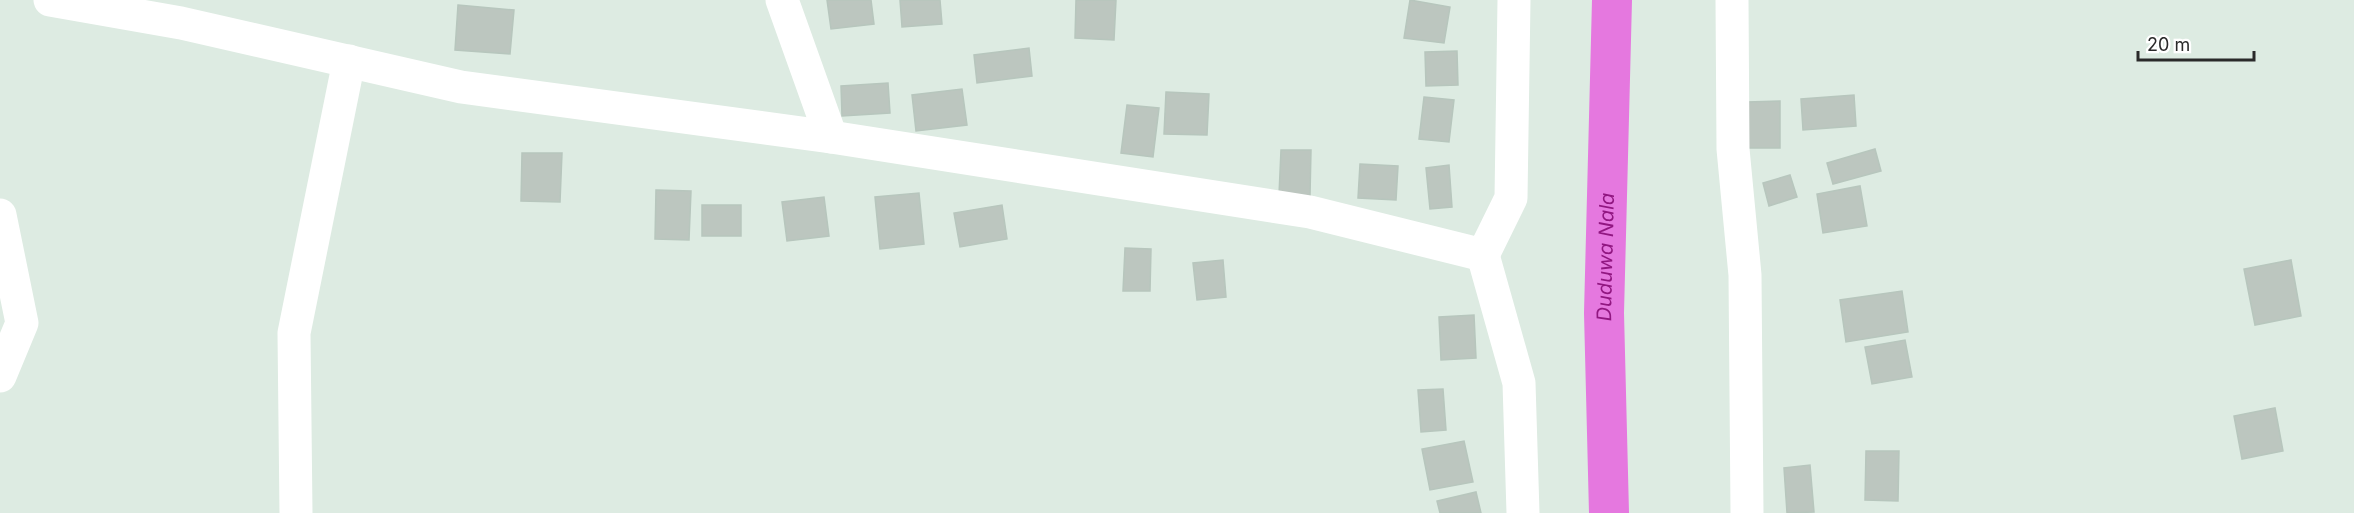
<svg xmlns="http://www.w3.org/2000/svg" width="2354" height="513" viewBox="0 0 2354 513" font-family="Inter,sans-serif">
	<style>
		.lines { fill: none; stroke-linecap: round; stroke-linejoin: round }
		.canal { stroke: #e578df; stroke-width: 40 }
		.building { fill: #bcc6bf; stroke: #b7c6bd; stroke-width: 1.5 }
		.street { stroke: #fff; stroke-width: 33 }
		.labels { text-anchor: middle; stroke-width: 4.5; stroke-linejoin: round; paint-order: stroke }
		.water-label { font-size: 20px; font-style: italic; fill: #911781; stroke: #fff }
	</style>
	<rect width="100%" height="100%" fill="#ddebe2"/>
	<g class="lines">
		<path class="canal" id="s1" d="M 1609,513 L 1604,313 L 1612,0"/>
	</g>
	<g class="building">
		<path d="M 827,0 L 871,0 L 874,24 L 831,29 Z"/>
		<path d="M 900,0 L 940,0 L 942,24 L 902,27 Z"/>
		<path d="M 1076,0 L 1116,0 L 1114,40 L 1075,38 Z"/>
		<path d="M 1410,0 L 1450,7 L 1444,43 L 1404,38 Z"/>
		<path d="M 458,5 L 514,10 L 510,54 L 455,50 Z"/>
		<path d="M 1029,48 L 1032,76 L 977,83 L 974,55 Z"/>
		<path d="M 1457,51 L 1458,85 L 1426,86 L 1425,52 Z"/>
		<path d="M 888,83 L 890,113 L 842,116 L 841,86 Z"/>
		<path d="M 962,89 L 967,125 L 916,131 L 912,95 Z"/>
		<path d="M 1166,92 L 1209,94 L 1207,135 L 1164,134 Z"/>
		<path d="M 1854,95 L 1856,126 L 1803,130 L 1801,99 Z"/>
		<path d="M 1424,97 L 1454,100 L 1449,142 L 1419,139 Z"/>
		<path d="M 1780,101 L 1780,148 L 1747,148 L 1747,102 Z"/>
		<path d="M 1127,105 L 1159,108 L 1153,157 L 1121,153 Z"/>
		<path d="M 1875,149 L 1881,171 L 1833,184 L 1827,163 Z"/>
		<path d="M 1281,150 L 1311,150 L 1310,196 L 1279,195 Z"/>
		<path d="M 522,153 L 562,153 L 560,202 L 521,201 Z"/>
		<path d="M 1360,164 L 1398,166 L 1396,200 L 1358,198 Z"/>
		<path d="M 1449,165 L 1452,207 L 1430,209 L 1426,168 Z"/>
		<path d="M 1790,175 L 1797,197 L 1769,206 L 1763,183 Z"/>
		<path d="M 1860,186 L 1867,226 L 1823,233 L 1817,194 Z"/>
		<path d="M 656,190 L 691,191 L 689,240 L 655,239 Z"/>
		<path d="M 919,193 L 924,244 L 880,249 L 875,197 Z"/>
		<path d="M 824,197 L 829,236 L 787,241 L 782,202 Z"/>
		<rect x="702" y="205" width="39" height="31"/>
		<path d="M 1002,205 L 1007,239 L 960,247 L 954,213 Z"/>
		<path d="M 1125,248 L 1151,249 L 1150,291 L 1123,291 Z"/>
		<path d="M 1223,260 L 1226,297 L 1197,300 L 1193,263 Z"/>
		<path d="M 2291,260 L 2301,316 L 2255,325 L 2244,269 Z"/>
		<path d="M 1902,291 L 1908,332 L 1846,342 L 1840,300 Z"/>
		<path d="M 1474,315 L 1476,358 L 1441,360 L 1439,317 Z"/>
		<path d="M 1905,340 L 1912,377 L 1872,384 L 1865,347 Z"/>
		<path d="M 1443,389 L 1446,430 L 1421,432 L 1418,390 Z"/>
		<path d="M 2275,408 L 2283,451 L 2242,459 L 2234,416 Z"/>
		<path d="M 1464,441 L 1473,482 L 1430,490 L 1422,449 Z"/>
		<path d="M 1866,451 L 1899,451 L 1898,501 L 1865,500 Z"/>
		<path d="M 1810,465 L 1814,512 L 1787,513 L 1784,468 Z"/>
		<path d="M 1476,492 L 1481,513 L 1440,513 L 1437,501 Z"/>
	</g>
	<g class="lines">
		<g class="street">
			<path d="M 50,0 L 181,23 L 461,87 L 831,137 L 1310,212 L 1483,255 L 1511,198 L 1514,0"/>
			<path d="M 782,0 L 831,137"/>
			<path d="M 1732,0 L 1733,149 L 1745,275 L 1747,513"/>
			<path d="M 0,215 L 22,323 L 0,376"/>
			<path d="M 1483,255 L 1519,383 L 1523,513"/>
			<path d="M 296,513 L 294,333 L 349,61"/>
		</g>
	</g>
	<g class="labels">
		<g class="water-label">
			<text dy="7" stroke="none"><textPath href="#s1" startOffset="256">Duduwa Nala</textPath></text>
		</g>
	</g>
	<path d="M2138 51v9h116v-9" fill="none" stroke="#2a2a2a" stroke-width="3"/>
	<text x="2147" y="51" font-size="18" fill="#2a2a2a" stroke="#ffffff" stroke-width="4.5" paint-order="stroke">20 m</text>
</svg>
